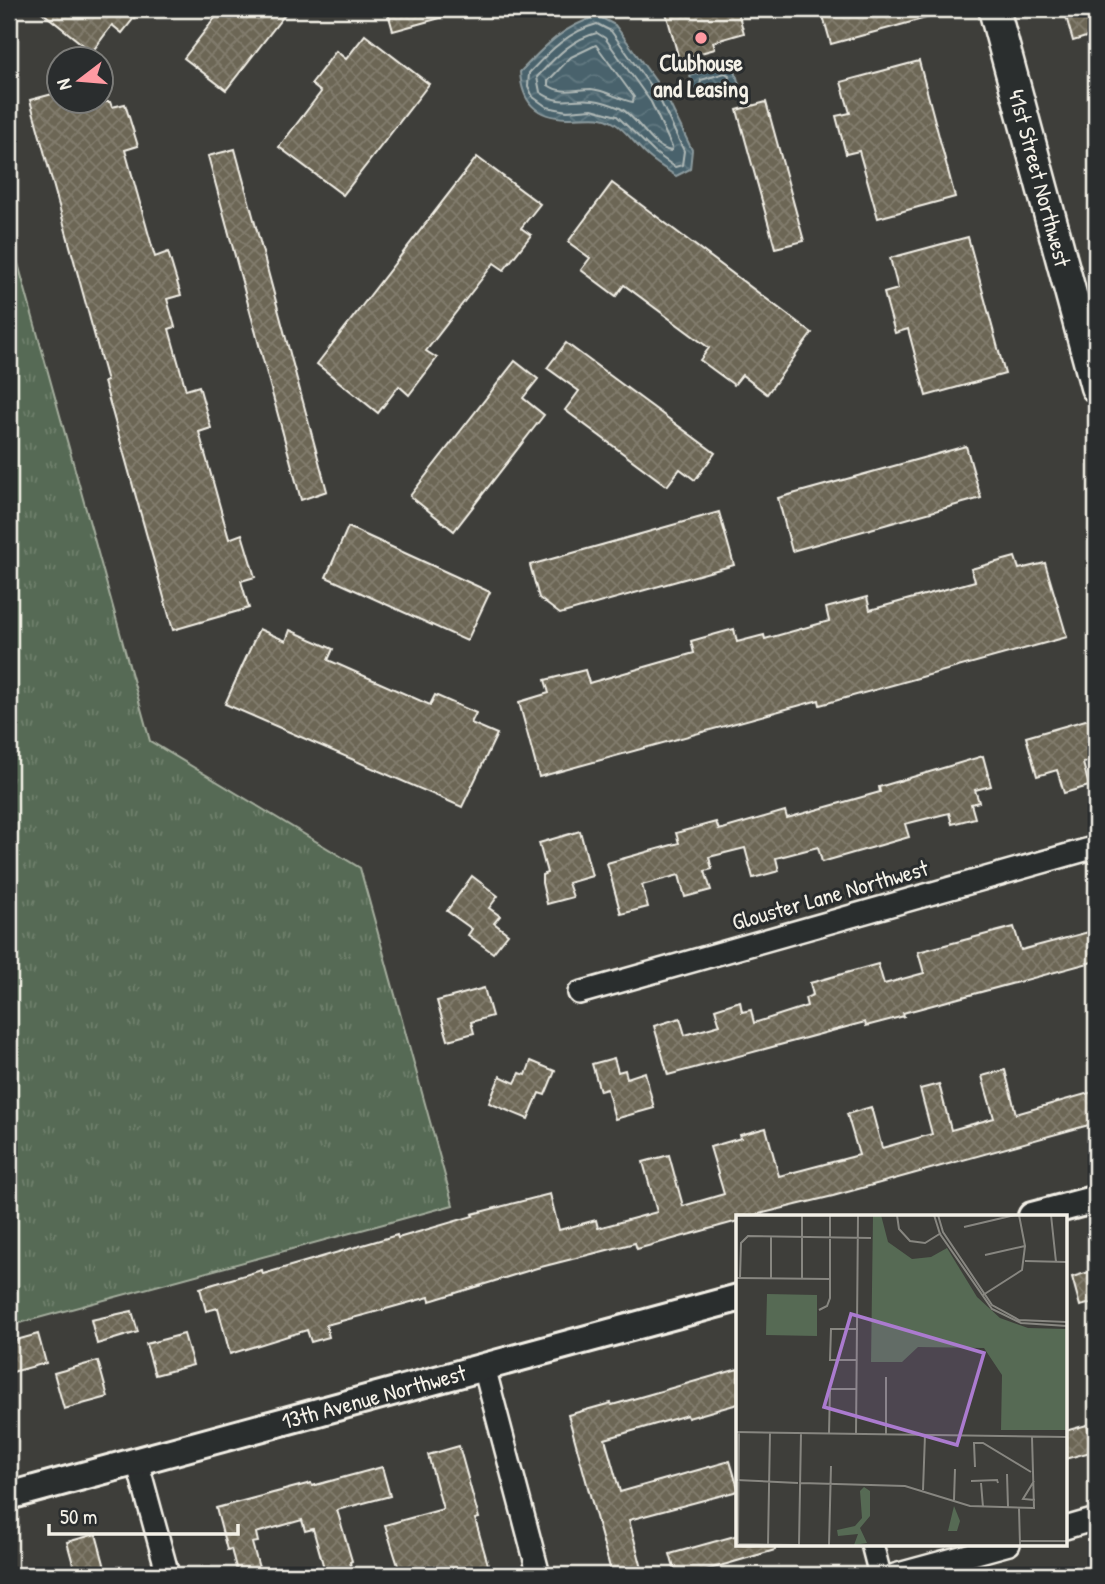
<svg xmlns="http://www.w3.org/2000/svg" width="1105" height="1584" viewBox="0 0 1105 1584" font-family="'Patrick Hand',sans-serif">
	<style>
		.park { fill: url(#park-tufts); stroke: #a5ae9e; stroke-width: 2 }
		.water { fill: url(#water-waves); stroke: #8d9b9e; stroke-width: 2 }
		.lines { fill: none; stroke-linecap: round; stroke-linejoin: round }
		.shore { stroke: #afb8b6; stroke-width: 2 }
		.building { fill: url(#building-cross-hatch); stroke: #f4f1e8; stroke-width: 2 }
		.minor-casing { stroke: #f4f1e8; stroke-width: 26 }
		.tertiary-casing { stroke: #f4f1e8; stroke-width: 32 }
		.secondary-casing { stroke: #f4f1e8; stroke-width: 35 }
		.minor { stroke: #2a2d2e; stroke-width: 21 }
		.tertiary { stroke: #2a2d2e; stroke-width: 26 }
		.secondary { stroke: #2a2d2e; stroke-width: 30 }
		.poi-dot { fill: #ff9aa2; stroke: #2a2d2e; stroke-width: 2.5 }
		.labels { text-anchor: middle; stroke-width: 6; stroke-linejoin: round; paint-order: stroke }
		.poi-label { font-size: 23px; font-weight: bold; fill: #f4f1e8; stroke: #2a2d2e }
		.street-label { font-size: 23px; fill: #f4f1e8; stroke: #2a2d2e }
		.inset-road { fill: none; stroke: #878680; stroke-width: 2 }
		.view { fill: #ab7bcf; fill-opacity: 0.15; stroke: #ab7bcf; stroke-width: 3.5 }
		.inset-edge { fill: none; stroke: #f4f1e8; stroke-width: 3.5 }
	</style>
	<defs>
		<pattern id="park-tufts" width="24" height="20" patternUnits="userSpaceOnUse" patternTransform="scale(1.75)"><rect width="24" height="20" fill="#566a54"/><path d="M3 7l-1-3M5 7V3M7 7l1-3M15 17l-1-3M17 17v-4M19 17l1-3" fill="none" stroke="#6f806d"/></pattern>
		<pattern id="water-waves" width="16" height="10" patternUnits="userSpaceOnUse" patternTransform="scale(1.75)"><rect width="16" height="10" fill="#48626c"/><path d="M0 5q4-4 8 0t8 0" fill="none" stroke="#637981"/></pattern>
		<pattern id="building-cross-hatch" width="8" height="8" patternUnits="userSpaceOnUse" patternTransform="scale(1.75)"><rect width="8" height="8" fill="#6c6655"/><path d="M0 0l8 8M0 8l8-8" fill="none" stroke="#827c6d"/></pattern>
	</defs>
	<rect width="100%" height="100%" fill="#3e3e3a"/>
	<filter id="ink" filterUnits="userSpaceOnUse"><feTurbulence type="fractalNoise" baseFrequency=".0143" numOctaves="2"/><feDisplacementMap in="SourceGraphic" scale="14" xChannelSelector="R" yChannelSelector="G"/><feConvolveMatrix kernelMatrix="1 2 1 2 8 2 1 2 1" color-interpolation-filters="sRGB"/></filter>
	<g filter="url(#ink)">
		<path class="park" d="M 9,231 L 150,741 L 360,868 L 453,1205 L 9,1326 Z"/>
		<g class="water">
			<path d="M 598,16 L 615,25 L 665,94 L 692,150 L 690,169 L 676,176 C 667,170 657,164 649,157 C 637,147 627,131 614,123 C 599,113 584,119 567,118 C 535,117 522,102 520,72 C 545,46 562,27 598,16 Z"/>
			<path d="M 733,63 L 739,85 L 696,98 L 690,76 Z"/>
		</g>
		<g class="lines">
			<g class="shore">
				<path d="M 597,24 L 611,31 L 659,98 L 684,151 L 682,165 L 675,167 L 654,152 L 617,116 L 592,109 L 567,111 L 547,107 L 533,97 L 528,86 L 529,73 C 549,52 567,32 597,24 Z"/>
				<path d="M 597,33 L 605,38 L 651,102 L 672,147 L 671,151 C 650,147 639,118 620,108 C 613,105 601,101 593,100 C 571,97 561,107 540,92 L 537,77 C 554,59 571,39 597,33 Z"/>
				<path d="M 596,45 L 634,97 L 633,102 C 620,100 606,90 591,89 C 575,89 562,95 548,85 L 548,81 L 571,57 Z"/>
				<path d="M 725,73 L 729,75 L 728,81 L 704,88 L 700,86 L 701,80 Z"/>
			</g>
		</g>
		<g class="building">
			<path d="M 38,9 L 141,9 L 122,33 L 112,25 L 92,52 Z"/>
			<path d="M 222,9 L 289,9 L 226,90 L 184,58 Z"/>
			<path d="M 387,9 L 450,9 L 451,15 L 393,31 Z"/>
			<path d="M 665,9 L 737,9 L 744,33 L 713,42 L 715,49 L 679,59 Z"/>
			<path d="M 821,9 L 936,9 L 937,15 L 831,44 Z"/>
			<path d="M 1079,9 L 1096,9 L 1096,34 L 1073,41 L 1065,13 Z"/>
			<path d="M 365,35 L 429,84 L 343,195 L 279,147 L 321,92 L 311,84 L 336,51 L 346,59 Z"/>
			<path d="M 919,61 L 955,197 L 878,218 L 859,151 L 846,154 L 836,116 L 850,113 L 841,82 Z"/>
			<path d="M 60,92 L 60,102 L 110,102 L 112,107 L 125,104 L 138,146 L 125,150 L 155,257 L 168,252 L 181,295 L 167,299 L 175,327 L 169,329 L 186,390 L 199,386 L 211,428 L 199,432 L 229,539 L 242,534 L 255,577 L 241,581 L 249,608 L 173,630 L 104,382 L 107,381 L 30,100 Z"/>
			<path d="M 766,102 L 804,241 L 775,248 L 737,110 Z"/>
			<path d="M 235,149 L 327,491 L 301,500 L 208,156 Z"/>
			<path d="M 477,157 L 540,204 L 521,228 L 531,235 L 504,270 L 494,263 L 426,351 L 437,358 L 409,395 L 399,386 L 378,413 L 317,364 Z"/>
			<path d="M 612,183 L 812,333 L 767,394 L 742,375 L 734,385 L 700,360 L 709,348 L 624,285 L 616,296 L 581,270 L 590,258 L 568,242 Z"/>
			<path d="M 968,237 L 1005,374 L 926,396 L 908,329 L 895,333 L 884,293 L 898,289 L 890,258 Z"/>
			<path d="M 566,343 L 715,453 L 695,480 L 680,469 L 667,486 L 565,410 L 579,391 L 547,368 Z"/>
			<path d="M 515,361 L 538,379 L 523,398 L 544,415 L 454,531 L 410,496 Z"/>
			<path d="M 966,446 L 981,498 L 792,551 L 778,498 Z"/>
			<path d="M 719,512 L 734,565 L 560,614 L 539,598 L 530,565 Z"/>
			<path d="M 348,527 L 490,592 L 467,641 L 326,577 Z"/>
			<path d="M 1015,557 L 1019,569 L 1045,563 L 1067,637 L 820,705 L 819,700 L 539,777 L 519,702 L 549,693 L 545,680 L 585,670 L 589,683 L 694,653 L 691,641 L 734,629 L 737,642 L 764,635 L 765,639 L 829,621 L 826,608 L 867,597 L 870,610 L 975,581 L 971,569 Z"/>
			<path d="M 259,629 L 286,641 L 290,630 L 333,649 L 328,660 L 430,705 L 435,695 L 476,713 L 471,723 L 497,734 L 462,807 L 225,704 Z"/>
			<path d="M 1096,717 L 1096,760 L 1083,763 L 1089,786 L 1064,793 L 1057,770 L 1037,776 L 1026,737 Z"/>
			<path d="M 983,756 L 991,786 L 975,790 L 979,802 L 971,804 L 975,818 L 952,824 L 949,813 L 905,824 L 909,837 L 822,862 L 818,847 L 776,858 L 779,871 L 753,878 L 745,848 L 709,857 L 712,869 L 705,871 L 711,890 L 685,897 L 679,875 L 642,885 L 648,907 L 621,914 L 607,863 L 679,843 L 676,833 L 716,822 L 719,830 L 785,811 L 787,818 L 880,792 L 879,787 Z"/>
			<path d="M 580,831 L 592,876 L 568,883 L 573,897 L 547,904 L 542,883 L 542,875 L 547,873 L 539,843 Z"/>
			<path d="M 472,876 L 498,896 L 489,908 L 500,916 L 494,923 L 508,934 L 493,953 L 468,935 L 472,929 L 447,911 Z"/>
			<path d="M 1014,927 L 1021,950 L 1096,930 L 1096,961 L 903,1013 L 904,1016 L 866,1026 L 865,1022 L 668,1075 L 654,1026 L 680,1018 L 685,1035 L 720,1025 L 715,1009 L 740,1001 L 742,1012 L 751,1010 L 754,1023 L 807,1006 L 805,998 L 813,995 L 810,983 L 878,964 L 884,984 L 924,973 L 918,952 Z"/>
			<path d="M 484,988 L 492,1016 L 471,1022 L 474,1033 L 448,1040 L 437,1001 Z"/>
			<path d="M 614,1058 L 618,1072 L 625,1070 L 627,1078 L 645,1072 L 654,1108 L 615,1119 L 607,1089 L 600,1091 L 592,1064 Z"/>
			<path d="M 531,1061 L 555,1071 L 545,1095 L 539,1093 L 528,1119 L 489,1103 L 500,1076 L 515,1083 L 520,1073 L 526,1075 Z"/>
			<path d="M 1005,1070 L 1016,1114 L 1096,1091 L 1096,1123 L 833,1196 L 751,1216 L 738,1216 L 738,1221 L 637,1249 L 635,1243 L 537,1268 L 430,1301 L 429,1297 L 364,1315 L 326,1325 L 329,1337 L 311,1342 L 307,1330 L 230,1354 L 218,1308 L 206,1311 L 200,1288 L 262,1270 L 263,1274 L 397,1235 L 398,1238 L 473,1216 L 472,1214 L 550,1194 L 559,1230 L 596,1220 L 598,1228 L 657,1212 L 643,1162 L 669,1155 L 683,1206 L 724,1194 L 710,1147 L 741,1138 L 740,1135 L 766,1128 L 779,1176 L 859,1155 L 847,1114 L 871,1107 L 882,1148 L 932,1134 L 920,1089 L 939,1084 L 951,1130 L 994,1118 L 982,1076 Z"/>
			<path d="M 1096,1270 L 1096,1302 L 1080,1306 L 1072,1277 Z"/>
			<path d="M 132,1311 L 138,1332 L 97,1344 L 91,1320 Z"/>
			<path d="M 38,1334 L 46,1363 L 9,1373 L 9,1342 Z"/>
			<path d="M 184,1334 L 193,1365 L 155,1375 L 146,1344 Z"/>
			<path d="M 98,1361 L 108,1397 L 64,1409 L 54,1373 Z"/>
			<path d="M 738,1369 L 738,1404 L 688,1418 L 687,1415 L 605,1439 L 620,1492 L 730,1461 L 738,1488 L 738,1491 L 629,1520 L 643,1572 L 630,1575 L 612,1575 L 568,1415 L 611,1403 L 612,1405 Z"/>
			<path d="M 1087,1425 L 1094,1451 L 1065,1459 L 1065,1431 Z"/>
			<path d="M 459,1446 L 479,1518 L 475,1519 L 491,1575 L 401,1575 L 385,1525 L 443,1509 L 428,1455 Z"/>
			<path d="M 382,1467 L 390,1496 L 337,1510 L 352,1561 L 350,1562 L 353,1575 L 326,1575 L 313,1529 L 305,1531 L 302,1520 L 256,1533 L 258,1542 L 252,1543 L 261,1575 L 238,1575 L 231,1549 L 227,1550 L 216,1508 L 311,1483 L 312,1486 Z"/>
			<path d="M 96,1534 L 107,1575 L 76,1575 L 67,1542 Z"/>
			<path d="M 738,1535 L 738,1544 L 775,1544 L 775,1550 L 689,1575 L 676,1575 L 670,1554 Z"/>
		</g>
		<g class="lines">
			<g class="minor-casing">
				<g id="minor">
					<path d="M 579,993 L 1096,847"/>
					<path d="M 484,1367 L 539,1575"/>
					<path d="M 137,1461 L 168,1575"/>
					<path d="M 1065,1528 L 1096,1519"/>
					<path d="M 872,1544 L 880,1575"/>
					<path d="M 895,1575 L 1009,1544"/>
				</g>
			</g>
			<g class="tertiary-casing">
				<g id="tertiary">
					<path d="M 1032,1216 L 1096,1199"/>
					<path id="s1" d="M 9,1496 L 738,1298"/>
				</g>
			</g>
			<g class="secondary-casing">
				<g id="secondary">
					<path id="s2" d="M 994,9 L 1096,387"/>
				</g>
			</g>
			<use href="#minor" class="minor"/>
			<use href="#tertiary" class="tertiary"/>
			<use href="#secondary" class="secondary"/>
		</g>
	</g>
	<circle class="poi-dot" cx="701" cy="38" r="7"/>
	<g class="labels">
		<g class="poi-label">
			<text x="701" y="71">Clubhouse<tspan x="701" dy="26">and Leasing</tspan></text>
		</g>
		<g class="street-label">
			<text dy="8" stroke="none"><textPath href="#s2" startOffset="175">41st Street Northwest</textPath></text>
			<text transform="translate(830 895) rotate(-16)" y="8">Glouster Lane Northwest</text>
			<text dy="8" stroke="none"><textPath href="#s1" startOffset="378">13th Avenue Northwest</textPath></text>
		</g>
	</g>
	<g transform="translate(736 1215)">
		<rect width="331" height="331" fill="#3e3e3a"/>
		<path d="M 128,272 L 134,276 L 134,301 L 124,313 L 131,328 L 118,330 L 122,319 L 102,321 L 101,315 L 119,311 L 126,303 L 124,276 ZM 218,291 L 224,306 L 221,316 L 212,316 Z" fill="#566a54"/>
		<path d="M 137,0 L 145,0 L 152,27 L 176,44 L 195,42 L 211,33 L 241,82 L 264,103 L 292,113 L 331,114 L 331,215 L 265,215 L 266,160 L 248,133 L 182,132 L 166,147 L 135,147 ZM 31,79 L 81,80 L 81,121 L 30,120 Z" fill="#566a54"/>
		<path class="inset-road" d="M 161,0 L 163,14 L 174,26 L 189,28 L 205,18M 198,0 L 204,19 L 256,94 L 285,108 L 331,111M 202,0 L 207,17 L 256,90 L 283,105 L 331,107M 315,0 L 320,47M 228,12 L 279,0M 249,40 L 289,31M 289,46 L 331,47M 0,63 L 94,64M 4,63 L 5,28 L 12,21 L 135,23M 35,63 L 35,21M 66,64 L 66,0M 247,80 L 286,55 L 289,31 L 283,0M 83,95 L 91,91 L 94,83 L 94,0M 121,145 L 94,145 L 95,114 L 122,114M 0,217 L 331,222M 3,217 L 2,329 L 63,330M 93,219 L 94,174 L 120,174M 120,219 L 122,0M 150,220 L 150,162M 239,252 L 238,228 L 247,228 L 295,257M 271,259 L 272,292M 0,265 L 62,268M 235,266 L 261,265 L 262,268M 298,266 L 287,284 L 299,285M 65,268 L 169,271 L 234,291 L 298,293 L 296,222M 245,268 L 247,292M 187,275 L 189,220M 218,285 L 219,254M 283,293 L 284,330M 284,326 L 331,326M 32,330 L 34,217M 63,330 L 65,218M 93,330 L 95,251"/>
		<path class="view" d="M 115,99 L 248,138 L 221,230 L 88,192 Z"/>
		<rect width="331" height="331" class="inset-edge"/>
	</g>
	<rect width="1105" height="1584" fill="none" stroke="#2a2d2e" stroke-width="35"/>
	<rect x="18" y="18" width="1070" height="1549" fill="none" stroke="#f4f1e8" stroke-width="2.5" filter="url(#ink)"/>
	<g transform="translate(80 80) rotate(254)"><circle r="33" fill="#2a2d2e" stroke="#7b7b78" stroke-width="2"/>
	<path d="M0-5L12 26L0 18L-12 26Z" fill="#ff9aa2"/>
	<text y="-10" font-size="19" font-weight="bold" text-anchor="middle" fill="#f4f1e8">N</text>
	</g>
	<path d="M49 1524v10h189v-10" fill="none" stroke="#f4f1e8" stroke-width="3.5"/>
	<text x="60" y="1524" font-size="21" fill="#f4f1e8" stroke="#2a2d2e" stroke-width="5" paint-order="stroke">50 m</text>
</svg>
